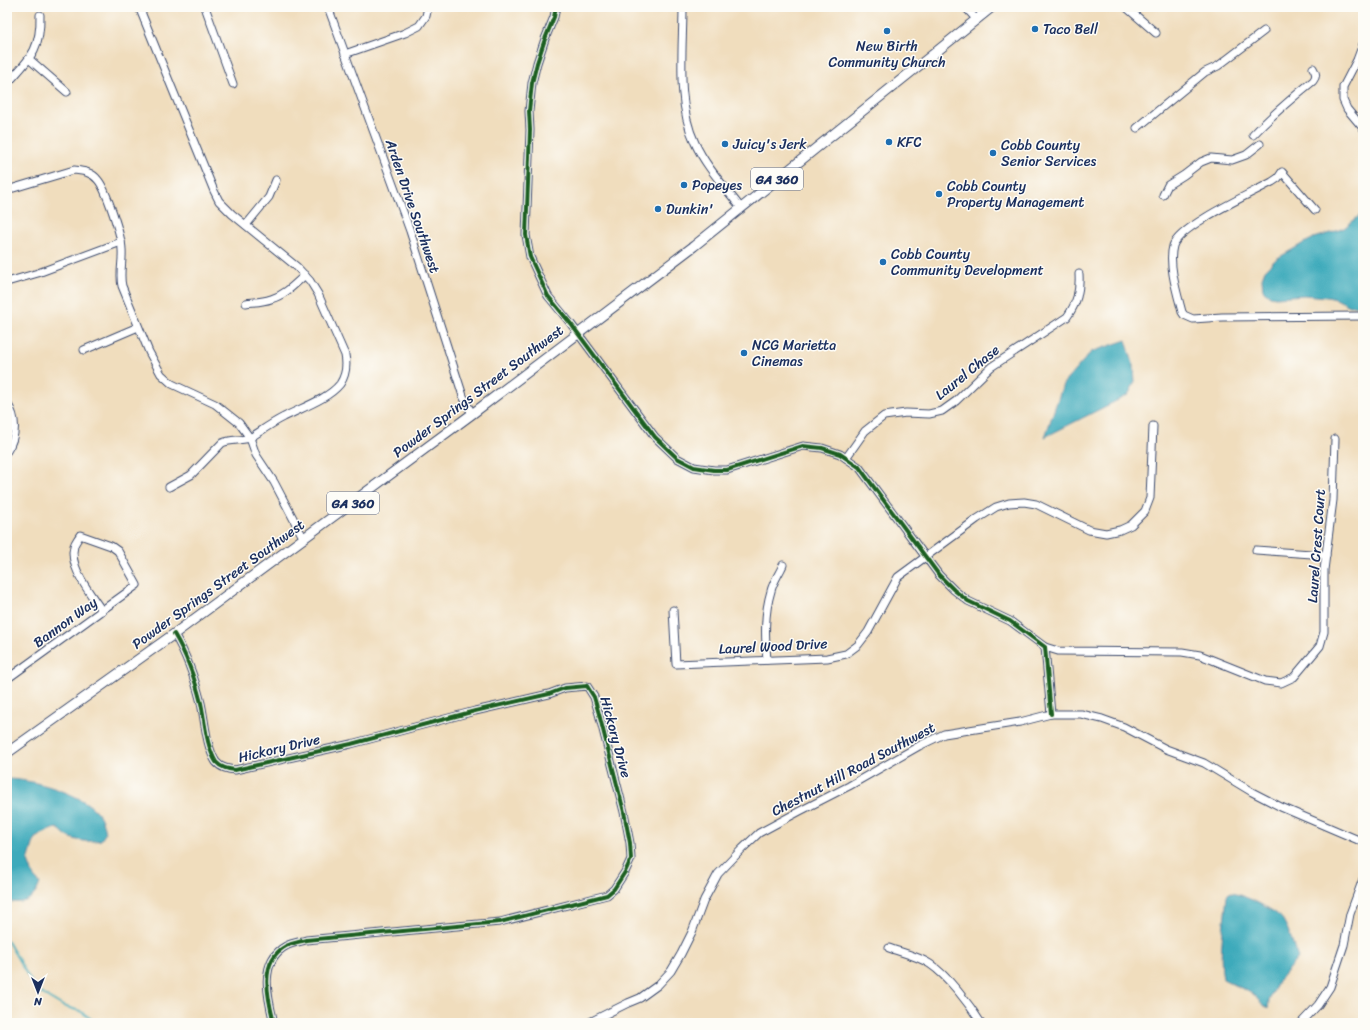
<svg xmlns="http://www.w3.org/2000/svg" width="1370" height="1030" viewBox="0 0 1370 1030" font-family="Sriracha,sans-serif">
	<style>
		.water { fill: #3caabb; stroke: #2c6c8c }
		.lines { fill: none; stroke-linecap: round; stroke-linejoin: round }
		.stream { stroke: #3caabb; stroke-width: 2 }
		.minor-casing { stroke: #3b496c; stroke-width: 9 }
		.major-casing { stroke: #3b496c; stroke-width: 11 }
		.minor { stroke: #fff; stroke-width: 7 }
		.major { stroke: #fff; stroke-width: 9 }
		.cycleway-casing { stroke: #fdfcf7; stroke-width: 6 }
		.cycleway { stroke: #1b5e20; stroke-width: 4 }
		.poi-dot { fill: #1f6fb2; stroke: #fdfcf7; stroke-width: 1.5 }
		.labels { text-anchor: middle; stroke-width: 3; stroke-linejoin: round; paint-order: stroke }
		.shield { fill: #fdfcf7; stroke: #5f6c8c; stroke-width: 1 }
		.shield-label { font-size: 13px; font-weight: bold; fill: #1b2f5e }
		.poi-label { font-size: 14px; fill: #1b2f5e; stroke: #fdfcf7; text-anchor: start }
		.street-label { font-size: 14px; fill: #1b2f5e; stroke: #fdfcf7 }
	</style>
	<rect width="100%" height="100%" fill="#fdfcf7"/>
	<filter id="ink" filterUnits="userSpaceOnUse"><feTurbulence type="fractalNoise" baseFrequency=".025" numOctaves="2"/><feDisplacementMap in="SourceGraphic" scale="8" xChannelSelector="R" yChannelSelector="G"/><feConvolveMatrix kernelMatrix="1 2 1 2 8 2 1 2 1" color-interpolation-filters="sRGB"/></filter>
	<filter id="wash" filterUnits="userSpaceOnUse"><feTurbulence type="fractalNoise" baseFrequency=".012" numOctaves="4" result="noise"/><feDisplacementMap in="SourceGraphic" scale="16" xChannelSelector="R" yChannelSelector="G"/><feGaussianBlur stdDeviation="0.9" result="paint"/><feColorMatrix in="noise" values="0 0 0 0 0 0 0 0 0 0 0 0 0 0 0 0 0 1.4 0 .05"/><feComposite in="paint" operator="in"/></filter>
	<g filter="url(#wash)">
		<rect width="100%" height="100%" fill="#f0ddbd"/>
		<g class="water">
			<path d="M 1363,213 L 1363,305 L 1350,306 L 1336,299 L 1327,297 L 1304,295 L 1276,297 L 1270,296 L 1263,290 L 1262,278 L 1265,270 L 1276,259 L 1302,244 L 1314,238 L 1331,233 L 1344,228 Z"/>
			<path d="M 1126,340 L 1134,367 L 1135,382 L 1128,395 L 1045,437 L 1063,384 L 1091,352 Z"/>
			<path d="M 7,779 C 31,779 80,793 96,811 C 102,817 104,826 105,834 L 101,840 C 90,842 77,842 67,836 C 64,834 62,831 57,828 L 50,830 L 35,838 L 28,861 L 34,877 L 40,883 C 35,900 23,905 7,901 Z"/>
			<path d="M 1229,893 C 1239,892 1278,911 1283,920 C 1290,931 1293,946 1298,958 L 1278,981 L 1269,1001 L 1268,1009 L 1251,993 L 1223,979 C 1218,954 1225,920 1227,895 Z"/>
		</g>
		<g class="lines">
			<path class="stream" d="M 7,940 L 36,990 L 63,1006 L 80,1011 L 97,1023"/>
		</g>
	</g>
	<g filter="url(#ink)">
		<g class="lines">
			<g class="minor-casing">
				<g id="minor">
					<path d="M 139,7 L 214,191 L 219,201 L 232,214 L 297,267 L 310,281 L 318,294 L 345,355 C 347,365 346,375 340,384 C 328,399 301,408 284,417 C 272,423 261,431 250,438 C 241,441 231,439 222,443 L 191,475 L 169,487"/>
					<path d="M 205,7 L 233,84"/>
					<path d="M 328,7 L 410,231 L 463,396 L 472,414"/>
					<path d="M 556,7 L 554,17 L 545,39 L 537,63 L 532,83 L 529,111 L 530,130 L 526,235 L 530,257 L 548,296 L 571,324 L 655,437 L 677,458 L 694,467 L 714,470 L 727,470 L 803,446 L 822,448 L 840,454 L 859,467 L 939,575 L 954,590 L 968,601 L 1010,621 L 1045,647 L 1051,714"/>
					<path d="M 683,7 C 683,50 676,103 695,143 C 706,167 725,187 741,208"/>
					<path d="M 965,7 L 977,20"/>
					<path d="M 978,7 L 983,15"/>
					<path d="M 1126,7 L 1156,33"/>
					<path d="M 1363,44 L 1357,60 L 1343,87 L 1343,100 L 1347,109 L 1363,128"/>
					<path d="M 345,54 L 405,33 L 419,26 L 426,16 L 428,7"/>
					<path d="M 29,59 L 67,92"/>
					<path d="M 7,84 C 29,59 41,51 40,15"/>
					<path d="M 1137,128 L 1205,72 L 1218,66 L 1264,31"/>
					<path d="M 1253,135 C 1272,115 1292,98 1313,81 C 1317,76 1316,73 1313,68"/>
					<path d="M 7,190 L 74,170 C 83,171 92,172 98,180 C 106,189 122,237 122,250 C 123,262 119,274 122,286 L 149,352 L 161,374 L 172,384 L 215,404 L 239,423 L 250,438 L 256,455 L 274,482 L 304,539"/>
					<path d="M 1163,195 L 1168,185 L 1184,175 L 1201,162 L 1211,158 L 1232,160 L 1246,155 L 1260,144"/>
					<path d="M 1315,210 L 1282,172 L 1278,178 L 1272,182 C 1252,193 1179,226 1173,246 C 1168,264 1177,293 1182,312 L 1184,315 L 1193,319 L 1222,317 L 1363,316"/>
					<path d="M 246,225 L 269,197 L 276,180"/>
					<path d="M 7,282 L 38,273 L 121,242"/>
					<path d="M 246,303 C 254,302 263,302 271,299 C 285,295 295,284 305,275"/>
					<path d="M 84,350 L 138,327"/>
					<path d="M 7,403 C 17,418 17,436 7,451"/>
					<path d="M 846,458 L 865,431 L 884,416 L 906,413 L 929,414 L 942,411 L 956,401 L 991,367 L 1067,317 C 1077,303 1080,291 1079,274"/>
					<path d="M 1256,550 L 1326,555"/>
					<path d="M 673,610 L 676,664 L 827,658 L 846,654 L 858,645 L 868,632 L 898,577 L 977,519 L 996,507 L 1009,503 L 1024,502 L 1036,504 L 1089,530 L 1106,533 L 1120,530 L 1131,525 L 1145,511 L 1150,498 L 1153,426"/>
					<path d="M 174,634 C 186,654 195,679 201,703 C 205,721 206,746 216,762 C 221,768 228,769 235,770 L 351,744 L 475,711 L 549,694 L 565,688 L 587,686 L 594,697 L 599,714 L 624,812 L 630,843 L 631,859 L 625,872 L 614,889 L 607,895 L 500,922 L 306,940 C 299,942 292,943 286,946 C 258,961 268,999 274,1023"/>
					<path d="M 1045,647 L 1058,651 L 1182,652 L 1200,655 L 1265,681 L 1281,683 L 1294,677 L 1320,646 L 1324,632 L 1324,570 L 1333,500 L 1335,439"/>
					<path d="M 767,660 C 765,637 764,614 771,591 C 773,582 779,574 783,565"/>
					<path d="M 7,679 L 137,585 L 118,551 L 111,546 L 80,535 C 78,539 75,542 74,546 C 68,567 91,594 102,611"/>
					<path d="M 889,948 C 903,953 918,956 930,964 C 948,976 970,1005 981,1023"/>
					<path d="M 588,1023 L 628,1003 L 640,998 L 658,985 L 671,971 L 681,954 L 692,932 L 704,900 L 718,874 L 742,849 L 759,833 L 800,811 L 849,786 L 919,746 L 944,734 L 1020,722 L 1051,714 L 1081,714 L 1102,719 L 1124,727 L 1166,749 L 1204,763 L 1252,792 L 1281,807 L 1363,842"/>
					<path d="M 1301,1023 L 1318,1005 L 1330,987 L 1344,945 L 1350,914 L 1363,879"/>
				</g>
			</g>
			<g class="major-casing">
				<path id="major" d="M 7,753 L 174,634 L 472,414 L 694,246 L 992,7"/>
			</g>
			<use href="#minor" class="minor"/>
			<use href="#major" class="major"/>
			<g class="cycleway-casing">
				<g id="cycleway">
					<path d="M 556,7 L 554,17 L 545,39 L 537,63 L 532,83 L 529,111 L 530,130 L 526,235 L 530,257 L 548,296 L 571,324 L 655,437 L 677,458 L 694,467 L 714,470 L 727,470 L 803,446 L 822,448 L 840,454 L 859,467 L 939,575 L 954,590 L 968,601 L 1010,621 L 1045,647 L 1051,714"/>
					<path d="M 174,634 C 186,654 195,679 201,703 C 205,721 206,746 216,762 C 221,768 228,769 235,770 L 351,744 L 475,711 L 549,694 L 565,688 L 587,686 L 594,697 L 599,714 L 624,812 L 630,843 L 631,859 L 625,872 L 614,889 L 607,895 L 500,922 L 306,940 C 299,942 292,943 286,946 C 258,961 268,999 274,1023"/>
				</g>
			</g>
			<use href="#cycleway" class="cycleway"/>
		</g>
	</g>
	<g class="poi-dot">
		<circle cx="1035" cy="29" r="4"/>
		<circle cx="887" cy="31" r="4"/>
		<circle cx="889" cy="142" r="4"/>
		<circle cx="725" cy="144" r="4"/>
		<circle cx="993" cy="153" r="4"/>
		<circle cx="684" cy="185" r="4"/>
		<circle cx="939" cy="194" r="4"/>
		<circle cx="658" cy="209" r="4"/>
		<circle cx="883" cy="262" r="4"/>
		<circle cx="744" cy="353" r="4"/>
	</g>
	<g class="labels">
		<g class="shield">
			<rect x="751" y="168" width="52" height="22" rx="3"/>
			<rect x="327" y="492" width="52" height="22" rx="3"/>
		</g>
		<g class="shield-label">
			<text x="777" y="184">GA 360</text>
			<text x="353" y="508">GA 360</text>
		</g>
		<g class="poi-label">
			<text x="1043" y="34">Taco Bell</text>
			<text x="887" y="51" text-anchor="middle">New Birth<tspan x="887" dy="16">Community Church</tspan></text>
			<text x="897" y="147">KFC</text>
			<text x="733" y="149">Juicy's Jerk</text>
			<text x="1001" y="150">Cobb County<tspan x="1001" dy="16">Senior Services</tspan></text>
			<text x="692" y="190">Popeyes</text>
			<text x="947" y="191">Cobb County<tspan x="947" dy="16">Property Management</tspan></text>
			<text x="666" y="214">Dunkin'</text>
			<text x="891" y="259">Cobb County<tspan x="891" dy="16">Community Development</tspan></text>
			<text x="752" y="350">NCG Marietta<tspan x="752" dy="16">Cinemas</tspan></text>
		</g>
		<g class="street-label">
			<text transform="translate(413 206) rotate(71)" y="5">Arden Drive Southwest</text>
			<text transform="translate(967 372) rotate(-39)" y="5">Laurel Chase</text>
			<text transform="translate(478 391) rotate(-37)" y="5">Powder Springs Street Southwest</text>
			<text transform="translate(1316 546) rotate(-86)" y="5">Laurel Crest Court</text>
			<text transform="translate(218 584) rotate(-36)" y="5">Powder Springs Street Southwest</text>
			<text transform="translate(65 622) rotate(-36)" y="5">Bannon Way</text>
			<text transform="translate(773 646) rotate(-3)" y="5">Laurel Wood Drive</text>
			<text transform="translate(616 737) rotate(75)" y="5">Hickory Drive</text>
			<text transform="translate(279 748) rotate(-13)" y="5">Hickory Drive</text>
			<text transform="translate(853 769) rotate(-28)" y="5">Chestnut Hill Road Southwest</text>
		</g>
	</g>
	<rect width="1370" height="1030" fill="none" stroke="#fdfcf7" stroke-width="24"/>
	<g transform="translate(38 992) rotate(180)" stroke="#fdfcf7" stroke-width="3" paint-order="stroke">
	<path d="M0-3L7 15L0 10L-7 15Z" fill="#1b2f5e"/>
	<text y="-6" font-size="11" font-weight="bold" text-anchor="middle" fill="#1b2f5e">N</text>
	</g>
</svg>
